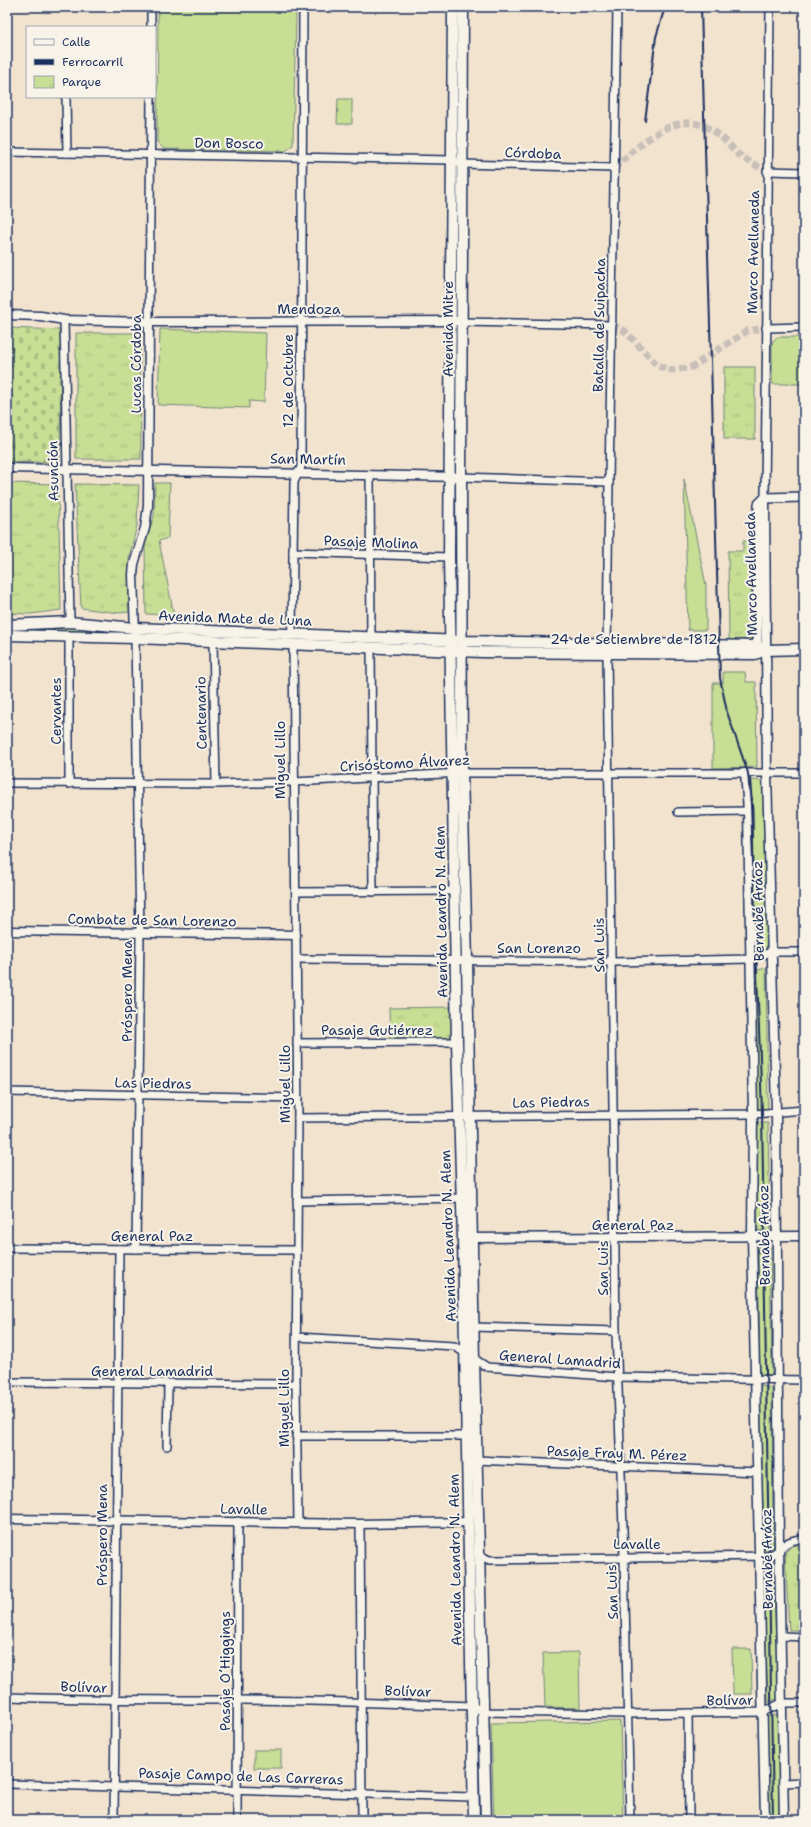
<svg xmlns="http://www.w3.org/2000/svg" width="811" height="1827" viewBox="0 0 811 1827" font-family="'Shantell Sans',sans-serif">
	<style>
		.grass { fill: #c7de94; stroke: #718679 }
		.cemetery { fill: url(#cemetery-stones); stroke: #718679 }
		.park { fill: url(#park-tufts); stroke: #718679 }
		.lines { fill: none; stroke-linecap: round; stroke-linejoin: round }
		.minor-tunnel { stroke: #c7bfb8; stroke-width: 7; stroke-dasharray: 7 3.5; stroke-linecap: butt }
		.minor-casing { stroke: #1b2f5e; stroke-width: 10 }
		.tertiary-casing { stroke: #1b2f5e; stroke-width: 11 }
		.secondary-casing { stroke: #1b2f5e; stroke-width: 12 }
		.primary-casing { stroke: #1b2f5e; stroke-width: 13 }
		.minor { stroke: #f7f3e8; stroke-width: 7 }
		.tertiary { stroke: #f7f3e8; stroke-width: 8 }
		.secondary { stroke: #f7f3e8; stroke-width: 9 }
		.primary { stroke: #f7f3e8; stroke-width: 10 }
		.rail { stroke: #1b2f5e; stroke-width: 2 }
		.labels { text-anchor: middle; stroke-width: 4; stroke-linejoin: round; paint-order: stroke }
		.street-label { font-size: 14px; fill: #1b2f5e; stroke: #f7f3e8 }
	</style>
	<defs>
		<pattern id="cemetery-stones" width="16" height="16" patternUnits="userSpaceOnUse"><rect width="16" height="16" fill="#c7de94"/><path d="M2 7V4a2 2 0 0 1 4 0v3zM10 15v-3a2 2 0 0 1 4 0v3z" fill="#aabf82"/></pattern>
		<pattern id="park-tufts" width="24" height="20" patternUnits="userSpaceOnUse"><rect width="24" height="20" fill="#c7de94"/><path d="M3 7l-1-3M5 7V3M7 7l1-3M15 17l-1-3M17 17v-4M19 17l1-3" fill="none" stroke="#aabf82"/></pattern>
	</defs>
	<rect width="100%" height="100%" fill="#f2e3cf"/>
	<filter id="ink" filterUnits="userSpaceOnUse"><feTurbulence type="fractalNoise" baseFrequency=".025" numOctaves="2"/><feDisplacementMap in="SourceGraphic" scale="8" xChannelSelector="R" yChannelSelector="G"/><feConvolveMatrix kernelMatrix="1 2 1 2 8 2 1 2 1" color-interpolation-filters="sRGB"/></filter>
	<g filter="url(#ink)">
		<g class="grass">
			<path d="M 160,7 L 290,7 L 296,15 L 293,145 L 286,151 L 164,149 L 157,142 L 158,9 Z"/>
			<path d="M 338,99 L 352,99 L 352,124 L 337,124 Z"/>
			<path d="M 160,329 L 266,333 L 264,402 L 249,401 L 249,408 L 158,405 Z"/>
			<path d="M 777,337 L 804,337 L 804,384 L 772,384 L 772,342 Z"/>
			<path d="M 684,479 L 706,585 L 706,630 L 688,630 Z"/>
			<path d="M 72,626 L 128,631 L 128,633 L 17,630 Z"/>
			<path d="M 723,672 L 745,672 L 746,682 L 756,682 L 757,767 L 713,768 L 713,683 L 723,683 Z"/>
			<path d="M 750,780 L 763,781 L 768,957 L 758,961 Z"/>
			<path d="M 766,968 L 768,1111 L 757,1110 L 754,971 Z"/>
			<path d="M 756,1123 L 768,1123 L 770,1233 L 758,1234 Z"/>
			<path d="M 770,1246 L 772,1375 L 760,1374 L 758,1247 Z"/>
			<path d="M 760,1386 L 772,1388 L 773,1548 L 764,1550 Z"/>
			<path d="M 773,1561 L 778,1699 L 768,1702 L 763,1564 Z"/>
			<path d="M 732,1649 L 751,1649 L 752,1694 L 733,1694 Z"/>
			<path d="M 579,1652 L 580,1708 L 545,1707 L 543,1653 Z"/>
			<path d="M 779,1714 L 779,1820 L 769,1820 L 767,1717 Z"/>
			<path d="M 620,1721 L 623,1820 L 494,1820 L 491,1723 Z"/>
			<rect x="254" y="1750" width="27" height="18"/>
		</g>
		<path class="cemetery" d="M 7,328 L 61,330 L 60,462 L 7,462 Z"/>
		<g class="park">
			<path d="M 76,333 L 140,333 L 141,459 L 76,459 Z"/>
			<rect x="724" y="367" width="31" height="72"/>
			<path d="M 7,483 L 58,484 L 61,610 L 31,614 L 7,613 Z"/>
			<path d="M 155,483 L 170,483 L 168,538 L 159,541 L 174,615 L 146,614 L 145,545 L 154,516 Z"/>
			<path d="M 75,484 L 139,485 L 137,525 L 129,558 L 129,612 L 119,613 L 81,608 Z"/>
			<path d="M 743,541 L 751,541 L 752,639 L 729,640 L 728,551 L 743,551 Z"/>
			<path d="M 452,1007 L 452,1040 L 390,1041 L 389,1008 Z"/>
			<path d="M 795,1542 L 804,1542 L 804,1630 L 789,1630 L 785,1553 Z"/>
		</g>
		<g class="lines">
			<g class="minor-tunnel">
				<path d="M 614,168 C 641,144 679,104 716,133 C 725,139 731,147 738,154 C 747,161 757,166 767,171"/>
				<path d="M 612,325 L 625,331 L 658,366 L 672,370 L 692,367 L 747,331 L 766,328"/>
			</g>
			<g class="minor-casing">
				<g id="minor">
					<path d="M 151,7 L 151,27"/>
					<path d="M 617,7 L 609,482 L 607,653 L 616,1331 L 624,1557 L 630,1820"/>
					<path d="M 66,97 L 67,153"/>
					<path d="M 7,152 L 452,160 L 462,164 L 614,168"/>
					<path d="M 767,171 L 804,172"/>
					<path d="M 64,320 L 70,622"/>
					<path d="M 149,322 L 151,97"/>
					<path d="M 462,322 L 612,325"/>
					<path d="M 766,328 L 804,327"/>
					<path d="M 370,475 L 371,637"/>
					<path d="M 461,477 L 609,482"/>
					<path d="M 765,498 L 770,7"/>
					<path d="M 293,552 L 449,557"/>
					<path d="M 292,634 L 294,482 L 301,467 L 303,7"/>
					<path d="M 69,637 L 69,784"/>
					<path d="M 135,638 L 140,933 L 136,1249"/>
					<path d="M 213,641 L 216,784"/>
					<path d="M 293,645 L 298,1118 L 296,1384 L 298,1523"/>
					<path d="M 371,648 L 373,892"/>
					<path d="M 7,783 L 216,784 L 293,782 L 462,773 L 804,773"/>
					<path d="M 678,812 L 748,811"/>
					<path d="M 296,892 L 455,891"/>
					<path d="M 297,959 L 613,962 L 750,959 L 771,952 L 804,952"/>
					<path d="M 297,1043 L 457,1042"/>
					<path d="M 7,1092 L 298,1098"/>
					<path d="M 298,1118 L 753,1114 L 804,1110"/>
					<path d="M 297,1201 L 465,1198"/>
					<path d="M 7,1248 L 297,1250"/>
					<path d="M 473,1327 L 616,1331"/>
					<path d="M 297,1337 L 454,1346 L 487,1367 L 617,1377 L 804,1380"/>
					<path d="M 7,1382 L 296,1384"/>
					<path d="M 296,1436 L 466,1436"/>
					<path d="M 167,1446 L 168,1384"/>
					<path d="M 476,1460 L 758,1472"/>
					<path d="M 360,1524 L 362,1820"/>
					<path d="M 478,1554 L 489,1560 L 769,1556 C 786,1549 780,1540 804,1539"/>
					<path d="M 782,1636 L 804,1637"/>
					<path d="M 7,1697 C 84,1700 160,1700 237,1700 C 315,1700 394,1704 473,1706 L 483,1712 L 629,1714 L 763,1712 L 782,1703 L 804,1703"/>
					<path d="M 688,1713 L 689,1820"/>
					<path d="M 783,1783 L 804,1782"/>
					<path d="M 7,1784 L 473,1797"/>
					<path d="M 114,1820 L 119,1249"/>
					<path d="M 237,1820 L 238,1521"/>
				</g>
			</g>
			<g class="tertiary-casing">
				<g id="tertiary">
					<path d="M 7,315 L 41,316 L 64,320 L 149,322 L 456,321"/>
					<path d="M 7,468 L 461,477"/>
					<path d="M 765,498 L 767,773 L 776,1111 L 779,1549 L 784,1820"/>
					<path d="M 135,633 L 133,575 L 134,564 L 145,528 L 148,506 L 149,322"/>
					<path d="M 745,773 L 748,811 L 753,1114 L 752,1236 L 765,1820"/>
					<path d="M 7,931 L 296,935"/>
					<path d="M 472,1238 L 804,1236"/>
					<path d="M 7,1519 L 360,1524 L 468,1522"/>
				</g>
			</g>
			<g class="secondary-casing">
				<path id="secondary" d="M 757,646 L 759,504 L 765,498 L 804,497"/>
			</g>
			<g class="primary-casing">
				<g id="primary">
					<path d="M 453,7 L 449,557 L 457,1042 L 463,1238 L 474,1820"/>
					<path d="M 463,7 L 461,477 L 462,773 L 467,961 L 474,1360 L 486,1820"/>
					<path d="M 7,625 L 70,622 L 135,628 L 462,641 L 757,646 L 766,650"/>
					<path d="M 7,635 L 135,638 L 482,652 L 755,654 L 766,650 L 804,649"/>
				</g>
			</g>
			<use href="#minor" class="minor"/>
			<use href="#tertiary" class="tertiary"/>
			<use href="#secondary" class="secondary"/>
			<use href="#primary" class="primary"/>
			<g class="rail">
				<path d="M 701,7 L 720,678 L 727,712 L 748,773 L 751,805 L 762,1113 L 773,1820"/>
				<path d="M 645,121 L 656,37 L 665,7"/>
			</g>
		</g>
	</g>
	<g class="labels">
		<g class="street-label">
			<text transform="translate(229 143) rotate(1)" y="5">Don Bosco</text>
			<text transform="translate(533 153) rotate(2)" y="5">Córdoba</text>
			<text transform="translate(753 252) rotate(-89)" y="5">Marco Avellaneda</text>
			<text x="309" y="314">Mendoza</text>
			<text transform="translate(599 325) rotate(-89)" y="5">Batalla de Suipacha</text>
			<text transform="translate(448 329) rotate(-90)" y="5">Avenida Mitre</text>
			<text transform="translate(136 364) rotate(-90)" y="5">Lucas Córdoba</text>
			<text transform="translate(288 381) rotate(-90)" y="5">12 de Octubre</text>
			<text transform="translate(308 459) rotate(1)" y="5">San Martín</text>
			<text transform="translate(53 471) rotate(-91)" y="5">Asunción</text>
			<text transform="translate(371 542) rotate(2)" y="5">Pasaje Molina</text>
			<text transform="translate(751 574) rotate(-91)" y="5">Marco Avellaneda</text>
			<text transform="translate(235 618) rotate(2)" y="5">Avenida Mate de Luna</text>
			<text x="634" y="644">24 de Setiembre de 1812</text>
			<text transform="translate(56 711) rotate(-90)" y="5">Cervantes</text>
			<text transform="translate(201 713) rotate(-91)" y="5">Centenario</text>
			<text transform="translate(280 760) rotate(-90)" y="5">Miguel Lillo</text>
			<text transform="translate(405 763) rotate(-3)" y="5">Crisóstomo Álvarez</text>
			<text transform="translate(758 911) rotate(-91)" y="5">Bernabé Aráoz</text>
			<text transform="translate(441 912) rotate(-91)" y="5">Avenida Leandro N. Alem</text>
			<text transform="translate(152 920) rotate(1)" y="5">Combate de San Lorenzo</text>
			<text transform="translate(599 945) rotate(-91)" y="5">San Luis</text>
			<text x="539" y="953">San Lorenzo</text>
			<text transform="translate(127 991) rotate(-90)" y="5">Próspero Mena</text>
			<text x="377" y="1035">Pasaje Gutiérrez</text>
			<text transform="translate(153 1083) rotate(1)" y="5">Las Piedras</text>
			<text transform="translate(285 1084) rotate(-90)" y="5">Miguel Lillo</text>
			<text transform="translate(551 1102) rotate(-1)" y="5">Las Piedras</text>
			<text x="633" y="1230">General Paz</text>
			<text transform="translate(764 1235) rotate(-91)" y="5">Bernabé Aráoz</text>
			<text x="152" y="1241">General Paz</text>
			<text transform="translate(448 1236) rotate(-92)" y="5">Avenida Leandro N. Alem</text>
			<text transform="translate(603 1268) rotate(-90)" y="5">San Luis</text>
			<text transform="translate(560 1359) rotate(4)" y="5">General Lamadrid</text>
			<text x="152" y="1376">General Lamadrid</text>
			<text transform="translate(284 1408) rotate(-90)" y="5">Miguel Lillo</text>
			<text transform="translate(617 1453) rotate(2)" y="5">Pasaje Fray M. Pérez</text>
			<text transform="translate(244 1509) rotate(1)" y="5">Lavalle</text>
			<text transform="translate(102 1535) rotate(-90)" y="5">Próspero Mena</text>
			<text x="637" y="1549">Lavalle</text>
			<text transform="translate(767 1559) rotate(-91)" y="5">Bernabé Aráoz</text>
			<text transform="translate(455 1560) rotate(-91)" y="5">Avenida Leandro N. Alem</text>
			<text transform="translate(612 1592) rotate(-92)" y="5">San Luis</text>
			<text transform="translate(225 1671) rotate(-90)" y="5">Pasaje O´Higgings</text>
			<text transform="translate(84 1687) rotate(2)" y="5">Bolívar</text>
			<text transform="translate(408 1691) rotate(2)" y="5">Bolívar</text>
			<text transform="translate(730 1700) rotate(-1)" y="5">Bolívar</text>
			<text transform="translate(241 1776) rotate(2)" y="5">Pasaje Campo de Las Carreras</text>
		</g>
	</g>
	<rect width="811" height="1827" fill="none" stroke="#f7f3e8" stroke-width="24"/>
	<rect x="12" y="12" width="787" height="1803" fill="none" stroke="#1b2f5e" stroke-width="1.5" filter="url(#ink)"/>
	<rect x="26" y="26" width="130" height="72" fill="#f7f3e8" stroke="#9fa5b1"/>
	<rect x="34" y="39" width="20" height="6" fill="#f7f3e8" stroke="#9fa5b1"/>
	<text x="62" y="46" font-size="12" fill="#1b2f5e">Calle</text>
	<rect x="34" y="59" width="20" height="6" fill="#1b2f5e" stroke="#9fa5b1"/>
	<text x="62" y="66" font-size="12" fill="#1b2f5e">Ferrocarril</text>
	<rect x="34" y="76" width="20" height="12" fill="url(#park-tufts)" stroke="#9fa5b1"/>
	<text x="62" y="86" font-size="12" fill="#1b2f5e">Parque</text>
</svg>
